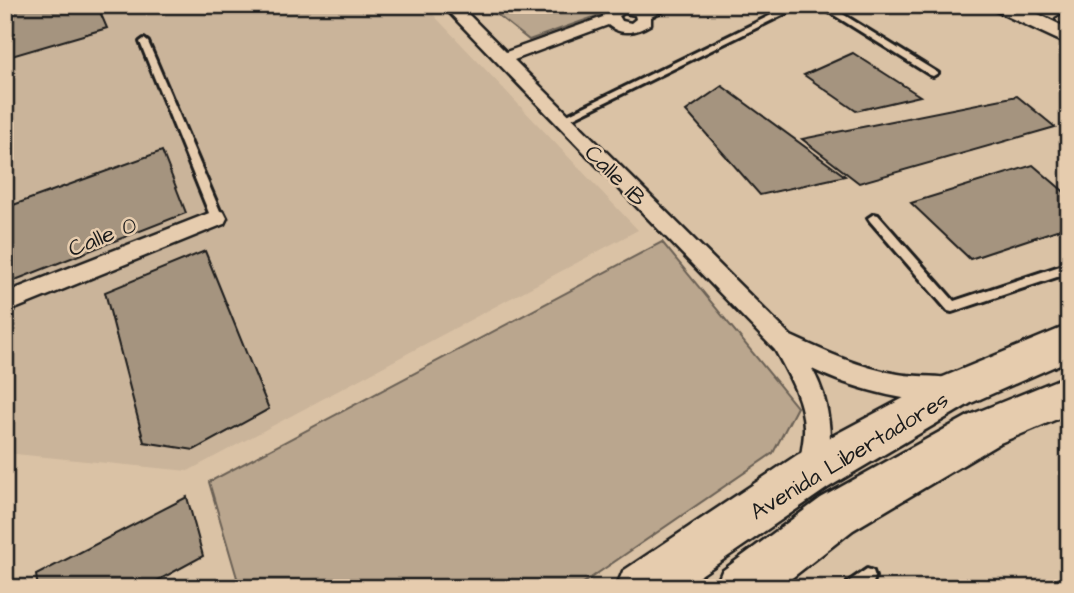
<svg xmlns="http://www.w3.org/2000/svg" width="1074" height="593" viewBox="0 0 1074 593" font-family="'Architects Daughter',sans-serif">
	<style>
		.built { fill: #cab49a }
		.green { fill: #baa68e; stroke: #6b6155; stroke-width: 2 }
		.building { fill: #a5947f; stroke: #1c1c1c; stroke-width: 2 }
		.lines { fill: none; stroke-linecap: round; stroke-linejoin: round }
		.lane-casing { stroke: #1c1c1c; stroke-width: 6 }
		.street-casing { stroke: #1c1c1c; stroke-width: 5 }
		.secondary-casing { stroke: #1c1c1c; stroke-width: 5 }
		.primary-casing { stroke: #1c1c1c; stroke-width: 5 }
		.lane { fill: #e6ccae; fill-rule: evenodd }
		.street { fill: #e6ccae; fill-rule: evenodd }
		.secondary { fill: #e6ccae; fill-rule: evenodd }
		.primary { fill: #e6ccae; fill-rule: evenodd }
		.labels { text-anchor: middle; stroke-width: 5; stroke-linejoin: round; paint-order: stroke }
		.street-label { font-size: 23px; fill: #1c1c1c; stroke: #e6ccae }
	</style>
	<rect width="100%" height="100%" fill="#dac2a5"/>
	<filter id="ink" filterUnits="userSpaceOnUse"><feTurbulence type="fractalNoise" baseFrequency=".0143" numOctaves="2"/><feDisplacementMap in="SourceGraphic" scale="14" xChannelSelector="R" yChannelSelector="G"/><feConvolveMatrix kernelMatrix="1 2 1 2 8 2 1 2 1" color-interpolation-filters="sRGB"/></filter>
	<g filter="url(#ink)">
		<path class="built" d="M 5,5 L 424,5 L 638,230 L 188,471 L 5,453 Z"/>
		<g class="green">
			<path d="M 485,5 L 600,5 L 608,12 L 529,40 Z"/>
			<path d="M 662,242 L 797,407 L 773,453 L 576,588 L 240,588 L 209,482 Z"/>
		</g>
		<g class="building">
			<path d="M 29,5 L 97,5 L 107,28 L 5,58 L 5,12 Z"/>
			<path d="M 853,53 L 920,96 L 856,111 L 804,75 Z"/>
			<path d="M 722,86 L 845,176 L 760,195 L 686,111 Z"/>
			<path d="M 1017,96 L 1055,127 L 859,183 L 802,139 Z"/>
			<path d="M 162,151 L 186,213 L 5,284 L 5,208 Z"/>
			<path d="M 1033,165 L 1069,196 L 1069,226 L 970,259 L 911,203 Z"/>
			<path d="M 205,251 L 269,409 L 194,450 L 144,442 L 105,292 Z"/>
			<path d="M 187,497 L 203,556 L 144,588 L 38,588 L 36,575 Z"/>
		</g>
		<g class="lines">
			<g class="lane-casing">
				<g id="lane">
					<path d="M 792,5 L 803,5 L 565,122 L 562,123 L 557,120 Z"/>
					<path d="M 818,5 L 828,5 L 938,73 L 933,76 L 930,75 Z"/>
					<path d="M 144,39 L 148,42 L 223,218 L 221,221 L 213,221 L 211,218 L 140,42 Z"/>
					<path d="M 874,214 L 878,215 L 954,301 L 1069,263 L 1069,273 L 952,312 L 948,311 L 870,221 L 868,218 Z"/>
					<path d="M 867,569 L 873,571 L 875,577 L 873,583 L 867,588 L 846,588 L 848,582 Z"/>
				</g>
			</g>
			<g class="street-casing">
				<g id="street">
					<path d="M 442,5 L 459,5 L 506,52 L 603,17 L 604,12 L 616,5 L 646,8 L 673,5 L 651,17 L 651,24 C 636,33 622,36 608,25 L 514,60 L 791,336 C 826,352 860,368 898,374 C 920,378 943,374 963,382 L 967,390 L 963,398 C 929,411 845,386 812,369 C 830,399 836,448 823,481 L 813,485 L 803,481 C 796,463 805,445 804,427 C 803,399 788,374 775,350 ZM 624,13 L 635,15 L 636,19 L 631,23 L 622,21 L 619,16 Z"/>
					<path d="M 1069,11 L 1069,23 L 1058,22 L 1056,19 Z"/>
					<path d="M 217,210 L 224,212 L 227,218 L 224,224 L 5,313 L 5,293 Z"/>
				</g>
			</g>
			<g class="secondary-casing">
				<path id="secondary" d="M 991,5 L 1020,5 L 1069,29 L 1069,45 L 994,10 Z"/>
			</g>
			<g class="primary-casing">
				<g id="primary">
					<path d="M 1069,325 L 1069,360 L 971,403 L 829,487 L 682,588 L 616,588 L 623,571 L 797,455 L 943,377 Z"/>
					<path d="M 1069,375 L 1069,414 L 1000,443 L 853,530 L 779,588 L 715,588 L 722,571 L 821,498 L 970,415 Z"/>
				</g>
			</g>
			<use href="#lane" class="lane"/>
			<use href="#street" class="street"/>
			<use href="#secondary" class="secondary"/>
			<use href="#primary" class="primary"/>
		</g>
	</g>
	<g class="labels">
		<g class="street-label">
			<text transform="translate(616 175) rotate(45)" y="8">Calle 1B</text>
			<text transform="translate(102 236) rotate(-22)" y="8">Calle 0</text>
			<text transform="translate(849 455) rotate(-31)" y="8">Avenida Libertadores</text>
		</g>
	</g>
	<rect width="1074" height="593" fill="none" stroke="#e6ccae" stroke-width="28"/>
	<rect x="14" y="14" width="1046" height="565" fill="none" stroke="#1c1c1c" stroke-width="2.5" filter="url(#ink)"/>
</svg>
